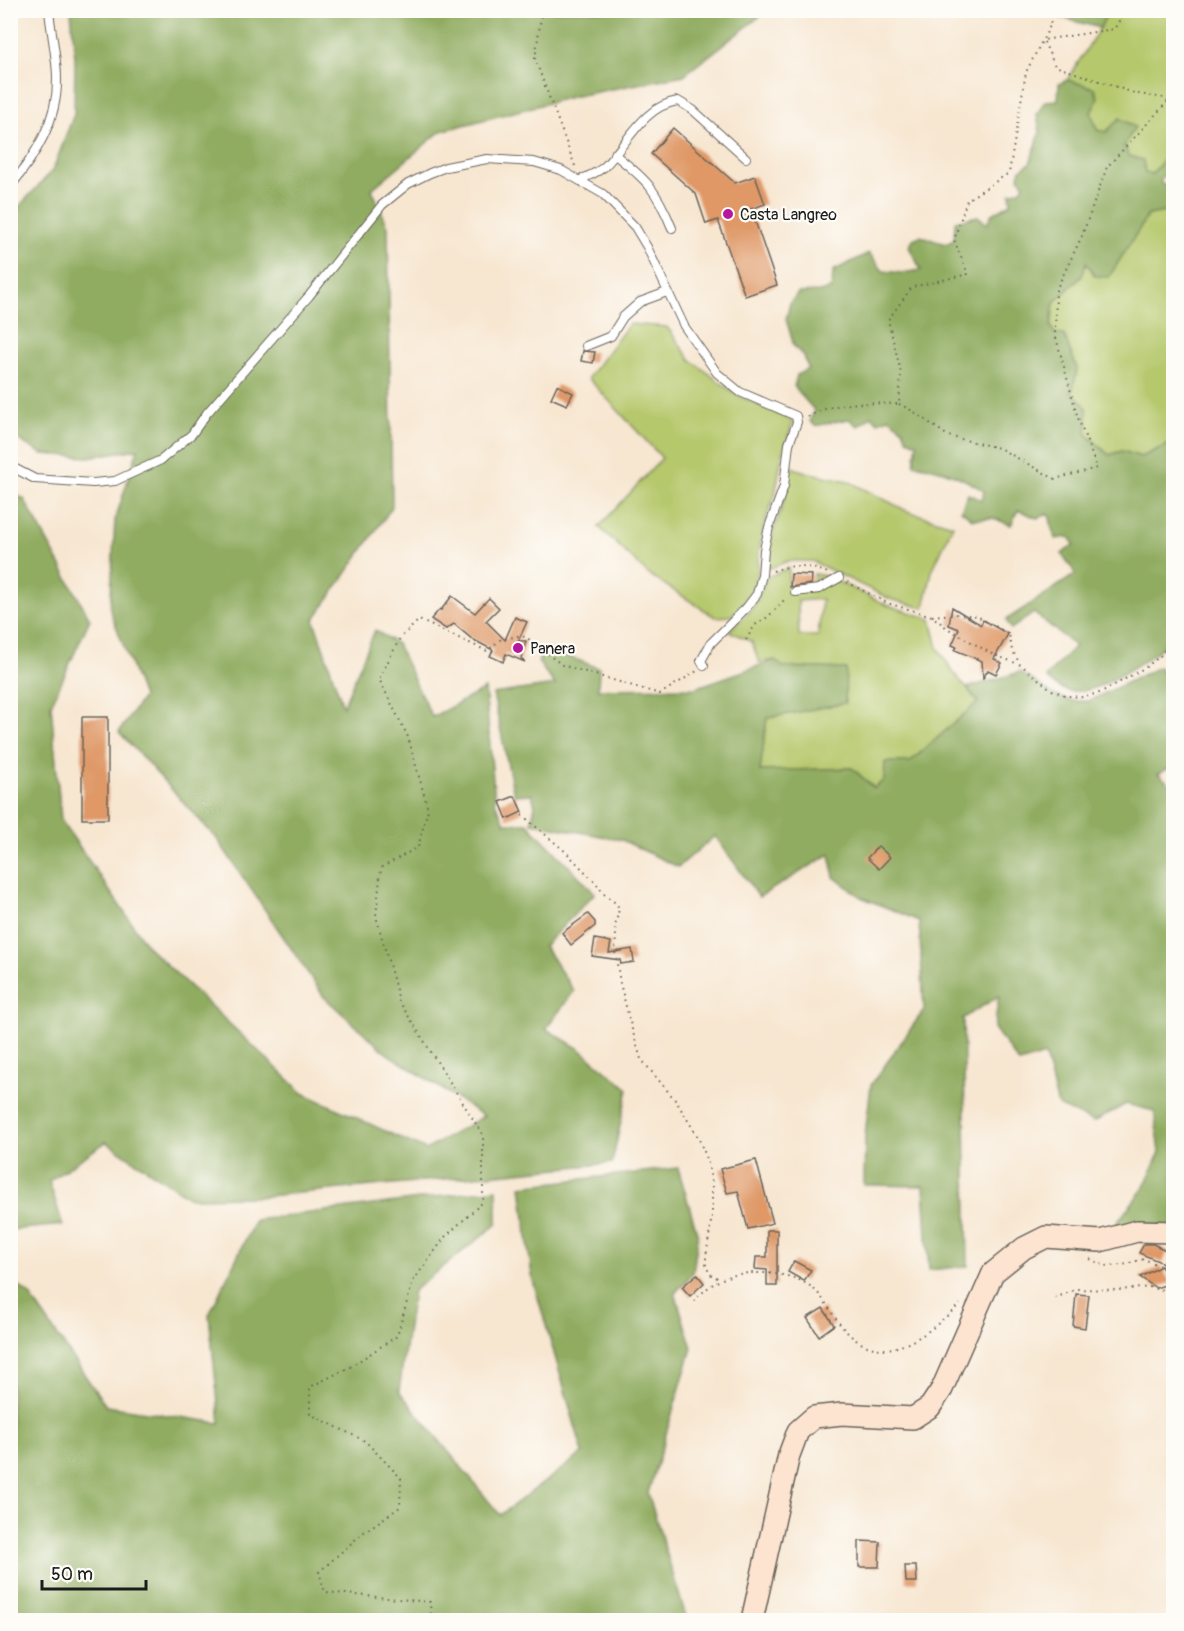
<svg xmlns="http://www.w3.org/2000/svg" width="1184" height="1631" viewBox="0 0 1184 1631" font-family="Pangolin,sans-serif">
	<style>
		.green { fill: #b5c86c; stroke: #687244; stroke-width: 1.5; fill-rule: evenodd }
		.forest { fill: #90ac60; stroke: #56643e; stroke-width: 1.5 }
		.building { fill: #df9866 }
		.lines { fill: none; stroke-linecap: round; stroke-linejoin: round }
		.lane-casing { stroke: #69635b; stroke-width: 10 }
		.secondary-casing { stroke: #69635b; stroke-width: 24 }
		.path { stroke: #69635b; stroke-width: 2; stroke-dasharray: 1.5 4.5; stroke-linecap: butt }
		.lane { stroke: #fff; stroke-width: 8 }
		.secondary { stroke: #fde4d0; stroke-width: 21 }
		.poi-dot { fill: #b5179e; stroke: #fdfcf7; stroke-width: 2 }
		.labels { text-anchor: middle; stroke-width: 4.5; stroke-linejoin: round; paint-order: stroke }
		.poi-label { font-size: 16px; fill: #1c1c1c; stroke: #fdfcf7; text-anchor: start }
	</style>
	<rect width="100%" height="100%" fill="#fdfcf7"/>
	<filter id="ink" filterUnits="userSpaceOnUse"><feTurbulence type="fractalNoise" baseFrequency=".0167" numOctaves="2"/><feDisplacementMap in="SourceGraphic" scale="12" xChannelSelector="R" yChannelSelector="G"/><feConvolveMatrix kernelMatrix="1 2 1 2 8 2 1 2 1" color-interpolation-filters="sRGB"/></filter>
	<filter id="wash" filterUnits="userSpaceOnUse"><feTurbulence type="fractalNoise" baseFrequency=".008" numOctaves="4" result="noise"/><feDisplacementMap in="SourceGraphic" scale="24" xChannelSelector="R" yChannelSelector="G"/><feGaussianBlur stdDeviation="1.35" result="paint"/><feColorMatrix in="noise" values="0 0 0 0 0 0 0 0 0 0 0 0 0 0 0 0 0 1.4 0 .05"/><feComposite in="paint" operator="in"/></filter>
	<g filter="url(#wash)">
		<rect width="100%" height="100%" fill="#f7e6d0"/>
		<g class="green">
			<path d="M 1108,11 L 1173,11 L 1173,158 L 1166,157 L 1152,174 C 1139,172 1129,158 1124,146 L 1134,127 L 1106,132 L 1097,130 L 1090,112 L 1098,98 L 1095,88 L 1067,80 L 1100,28 Z"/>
			<path d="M 1173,191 L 1173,444 L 1171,443 L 1141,457 L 1122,451 L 1109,455 L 1086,433 C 1088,412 1091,406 1071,394 L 1077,368 L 1064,336 L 1055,334 L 1051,326 L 1054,302 L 1082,276 L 1087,261 L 1139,228 L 1148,215 L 1170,210 Z"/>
			<path d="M 629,324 L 667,327 L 691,360 L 737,395 L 793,421 L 782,456 L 775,495 L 764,524 L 759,552 L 757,579 L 744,603 L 731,616 L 715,617 L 648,574 L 599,527 L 662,458 L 588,378 Z"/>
			<path d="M 791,467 L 806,472 L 848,481 L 907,511 L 953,525 L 932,571 L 924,608 L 890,599 L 812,561 L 788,561 L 768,569 L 772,535 L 784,501 Z"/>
			<path d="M 789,568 L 788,589 L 814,590 L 814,574 L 826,576 L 887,605 L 931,619 L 938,648 L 953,672 L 978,702 L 910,762 L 874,788 L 852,768 L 759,772 L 767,718 L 845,703 L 845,669 L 782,667 L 775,660 L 759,662 L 752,642 L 729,631 L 753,608 L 767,577 ZM 822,599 L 818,636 L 799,636 L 798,601 Z"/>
		</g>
		<g class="forest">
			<path d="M 71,11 L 767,11 L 684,75 L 571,97 L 441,131 L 372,189 L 388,227 L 392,507 L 314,620 L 343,706 L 375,630 L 397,644 L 432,717 L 485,689 L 495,802 L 505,823 L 527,823 L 595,893 L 544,946 L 574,991 L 546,1029 L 580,1049 L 628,1089 L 612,1163 L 257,1197 L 190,1198 L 106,1142 L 49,1181 L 63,1225 L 11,1230 L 10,492 L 24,499 L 90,619 L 51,705 L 61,820 L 148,947 L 303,1093 L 426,1150 L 484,1116 L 386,1053 L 324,997 L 217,839 L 119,732 L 143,697 L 110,610 L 115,520 L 138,449 L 88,457 L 42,454 L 11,435 L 11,215 L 53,170 L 74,114 L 75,59 Z"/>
			<path d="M 1058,11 L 1058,10 L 1108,11 L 1100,28 L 1059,17 Z"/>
			<path d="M 1067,80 L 1094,88 L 1098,98 L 1091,112 L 1097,130 L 1106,132 L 1120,118 L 1135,127 L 1124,146 L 1129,156 L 1143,160 L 1145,173 L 1152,174 L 1166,157 L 1173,158 L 1173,170 L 1161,179 L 1161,184 L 1173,187 L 1170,211 L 1148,215 L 1109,277 L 1095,276 L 1086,262 L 1082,276 L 1054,302 L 1051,326 L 1055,334 L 1064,335 L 1077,369 L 1072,393 C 1091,407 1088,412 1086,434 L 1109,455 L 1122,451 L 1141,457 L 1172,443 L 1173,444 L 1174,613 C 1172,622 1172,633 1167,641 C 1159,653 1147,659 1134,667 C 1108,683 1072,707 1046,677 L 1075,646 L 1034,613 L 1011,629 L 1006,620 L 1076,574 L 1062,554 L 1074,544 L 1069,537 L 1055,539 L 1049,514 L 1037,518 L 1018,510 L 1011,525 L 993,518 L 972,519 L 961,510 L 968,494 L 982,500 L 984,491 C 963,477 939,468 914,464 L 917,443 L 907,439 L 903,429 L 889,418 L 878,422 L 872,416 L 858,426 L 849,419 L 815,426 L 810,421 L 814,410 L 794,387 L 797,375 L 808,369 L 804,356 L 794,346 L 786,319 L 790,303 L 798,293 L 820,292 L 832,288 L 833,271 L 869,253 L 883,271 L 902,273 L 921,270 L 909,247 L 913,239 L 920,236 L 946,244 L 954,240 L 955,221 L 978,216 L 987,224 L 991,215 L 1011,203 L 1010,193 L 1020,190 L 1024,185 L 1019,177 L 1021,169 L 1030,163 L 1040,133 L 1037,114 L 1046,101 L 1058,100 L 1059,84 Z"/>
			<path d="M 545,648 L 599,668 L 598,689 L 695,688 L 775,660 L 783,667 L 846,669 L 845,703 L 767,718 L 760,771 L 852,768 L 874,788 L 884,780 L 885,762 L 910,762 L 978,702 L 967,688 L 1020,672 L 1056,696 L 1072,701 L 1089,701 L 1159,667 L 1174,691 L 1173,766 L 1158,774 L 1174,787 L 1173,1226 L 1112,1229 L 1143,1189 L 1160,1152 L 1154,1111 L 1126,1104 L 1094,1122 L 1058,1106 L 1045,1055 L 1019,1063 L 994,1028 L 999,996 L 963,1018 L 968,1266 L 929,1270 L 924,1186 L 864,1185 L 865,1135 L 871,1085 L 924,1010 L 919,921 L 861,897 L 834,877 L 830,854 L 759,897 L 715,836 L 678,867 L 622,840 L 531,823 L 535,806 L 532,794 L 514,795 L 493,694 L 555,685 L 538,662 Z"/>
			<path d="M 678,1168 L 698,1236 L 693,1273 L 675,1293 L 692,1348 L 648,1493 L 687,1620 L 11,1620 L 11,1280 L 29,1294 L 106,1406 L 220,1423 L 209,1315 L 255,1220 L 497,1189 L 497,1224 L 413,1291 L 399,1391 L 500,1515 L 583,1453 L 532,1277 L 521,1186 Z"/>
		</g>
		<g id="blocks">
			<g class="building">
				<path d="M 673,128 L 735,183 L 755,176 L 765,204 L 751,209 L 777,285 L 745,296 L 718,220 L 706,224 L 696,194 L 651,154 Z"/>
				<path d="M 583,351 L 595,352 L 593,363 L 581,361 Z"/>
				<path d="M 557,385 L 573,393 L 567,405 L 551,398 Z"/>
				<path d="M 791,574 L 812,575 L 811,584 L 790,587 Z"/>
				<path d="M 452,596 L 475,613 L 489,598 L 499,608 L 486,621 L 505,640 L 515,617 L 527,622 L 518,641 L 526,641 L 521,658 L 525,662 L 506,654 L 503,662 L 490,656 L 493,650 L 472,639 L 454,624 L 446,629 L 431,619 L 440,609 L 441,610 Z"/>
				<path d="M 952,607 L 981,625 L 983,620 L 1008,634 L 994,659 L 1002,663 L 996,674 L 988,670 L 983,678 L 982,661 L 955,650 L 957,647 L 952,645 L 959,629 L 949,625 Z"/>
				<rect x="82" y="717" width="26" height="102"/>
				<path d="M 515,796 L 522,812 L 507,819 L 500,802 Z"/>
				<path d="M 878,846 L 890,857 L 879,869 L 867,858 Z"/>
				<path d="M 588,914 L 595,922 L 595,926 L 571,945 L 562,933 Z"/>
				<path d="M 595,939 L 611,942 L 609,953 L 632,949 L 634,962 L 621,964 L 620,960 L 592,956 Z"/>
				<path d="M 756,1160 L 773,1223 L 748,1229 L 738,1191 L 727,1193 L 720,1169 Z"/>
				<path d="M 767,1230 L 777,1230 L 777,1286 L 767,1286 L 767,1270 L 755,1269 L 756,1257 L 767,1257 Z"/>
				<path d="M 1144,1244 L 1153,1244 L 1168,1251 L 1163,1263 L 1139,1253 Z"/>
				<path d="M 794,1261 L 811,1270 L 804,1281 L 788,1272 Z"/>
				<path d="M 1161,1266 L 1171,1283 L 1156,1288 L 1140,1277 Z"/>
				<path d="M 697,1274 L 704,1283 L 690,1296 L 682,1287 Z"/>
				<path d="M 1076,1294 L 1089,1295 L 1085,1328 L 1073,1326 Z"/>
				<path d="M 823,1308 L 834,1325 L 819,1336 L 807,1318 Z"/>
				<path d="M 859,1541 L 880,1542 L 879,1567 L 859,1567 Z"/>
				<path d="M 905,1566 L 916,1566 L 917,1582 L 906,1582 Z"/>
			</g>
		</g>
	</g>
	<g filter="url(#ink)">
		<use href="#blocks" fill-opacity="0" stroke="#69635b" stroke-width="1.5"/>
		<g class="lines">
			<g class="lane-casing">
				<g id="lane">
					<path d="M 614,154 C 647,180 656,189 672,228"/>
					<path d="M 580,180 C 588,176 599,172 605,166 C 628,143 643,106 678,101 L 693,110 L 746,158"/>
					<path d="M 10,187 C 35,156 58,120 57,79 C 57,57 51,33 49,10"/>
					<path d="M 586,346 L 611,336 L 623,317 L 640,302 L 667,292"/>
					<path d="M 10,466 L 35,479 L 93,483 L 115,481 L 161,460 L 192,434 L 207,413 L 309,296 L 382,205 L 408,184 L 430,173 L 446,167 L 487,159 L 534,162 L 561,170 L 603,194 L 635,227 L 647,247 L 684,326 L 717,373 L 740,392 L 796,416 L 797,422 L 789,444 L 784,486 L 769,527 L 764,550 L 762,575 L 757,594 L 747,607 L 711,643 L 701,661 L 704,666"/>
					<path d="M 795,592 L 819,589 L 839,578"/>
				</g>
			</g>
			<g class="secondary-casing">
				<path id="secondary" d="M 752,1620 L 789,1455 L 798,1431 L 814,1417 L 842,1414 L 913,1418 L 930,1407 L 942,1389 L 993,1273 L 1024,1248 L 1046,1237 L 1100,1241 L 1137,1231 L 1174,1232"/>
			</g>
			<g class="path">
				<path d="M 542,10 L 535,59 L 575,166"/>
				<path d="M 899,404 L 913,411 L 948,436 L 999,448 L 1055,479 L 1097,468 L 1078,418 L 1055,334 L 1056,290 L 1082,236 L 1107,167 L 1170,99 L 1134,93 L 1055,66 L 1043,40 L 1114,29 L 1126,10"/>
				<path d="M 808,417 C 836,400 866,403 899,404 L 901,372 L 888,320 L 912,287 L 968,274 L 954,240 L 967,200 L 1009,173 L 1026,72 L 1051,24 L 1048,10"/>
				<path d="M 773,571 C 796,563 806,565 828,573"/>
				<path d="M 847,582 L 887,603 L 932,616 L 947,628 L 992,654 L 1021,665 L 1052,690 L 1067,696 L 1082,697 L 1099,693 L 1120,682 L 1146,667 L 1160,656 L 1174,637"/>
				<path d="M 932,616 L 955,614 L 977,616 L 1009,634 L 1012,650 L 1020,664"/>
				<path d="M 746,640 L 755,625 L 768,617 L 786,598"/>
				<path d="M 522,815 L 566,852 L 595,882 L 605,895 L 617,904 L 619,909 L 615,927 L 616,936 L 615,951 L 620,983 L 631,1026 L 641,1059 L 676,1101 L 698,1137 L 707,1159 L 712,1183 L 712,1215 L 706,1258 L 706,1266 L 710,1274 L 721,1280"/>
				<path d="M 1090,1259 L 1105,1266 L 1123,1265 L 1144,1259 L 1162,1267 L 1174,1277"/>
				<path d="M 1055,1298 L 1077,1289 L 1119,1290 L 1151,1287 L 1158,1290 L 1174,1288"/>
				<path d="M 694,1301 C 712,1281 730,1272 758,1273 C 776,1273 794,1275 810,1286 C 825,1297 832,1316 844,1329 C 883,1373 927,1335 960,1304"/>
				<path d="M 431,1620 L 430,1602 L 325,1592 L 319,1572 L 364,1532 L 400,1507 L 401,1478 L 365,1441 L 310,1414 L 310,1387 L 350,1367 L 397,1336 L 413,1281 L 445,1237 L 483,1202 L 483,1135 L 399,1001 L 376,916 L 381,868 L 418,847 L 428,809 L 408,737 L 379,679 L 400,638 L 419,620 L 487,651 L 500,640 L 518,636 L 526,637 L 562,665 L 660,694 L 697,671"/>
			</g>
			<use href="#lane" class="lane"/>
			<use href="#secondary" class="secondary"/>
		</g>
	</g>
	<g class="poi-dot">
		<circle cx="728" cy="214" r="6"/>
		<circle cx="518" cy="648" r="6"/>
	</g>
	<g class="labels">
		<g class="poi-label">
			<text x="740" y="220">Casta Langreo</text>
			<text x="530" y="654">Panera</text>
		</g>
	</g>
	<rect width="1184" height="1631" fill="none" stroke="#fdfcf7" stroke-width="36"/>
	<path d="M42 1580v9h104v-9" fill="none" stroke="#1c1c1c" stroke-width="3"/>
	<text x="51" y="1580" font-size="18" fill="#1c1c1c" stroke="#fdfcf7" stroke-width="4.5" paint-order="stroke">50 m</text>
</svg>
